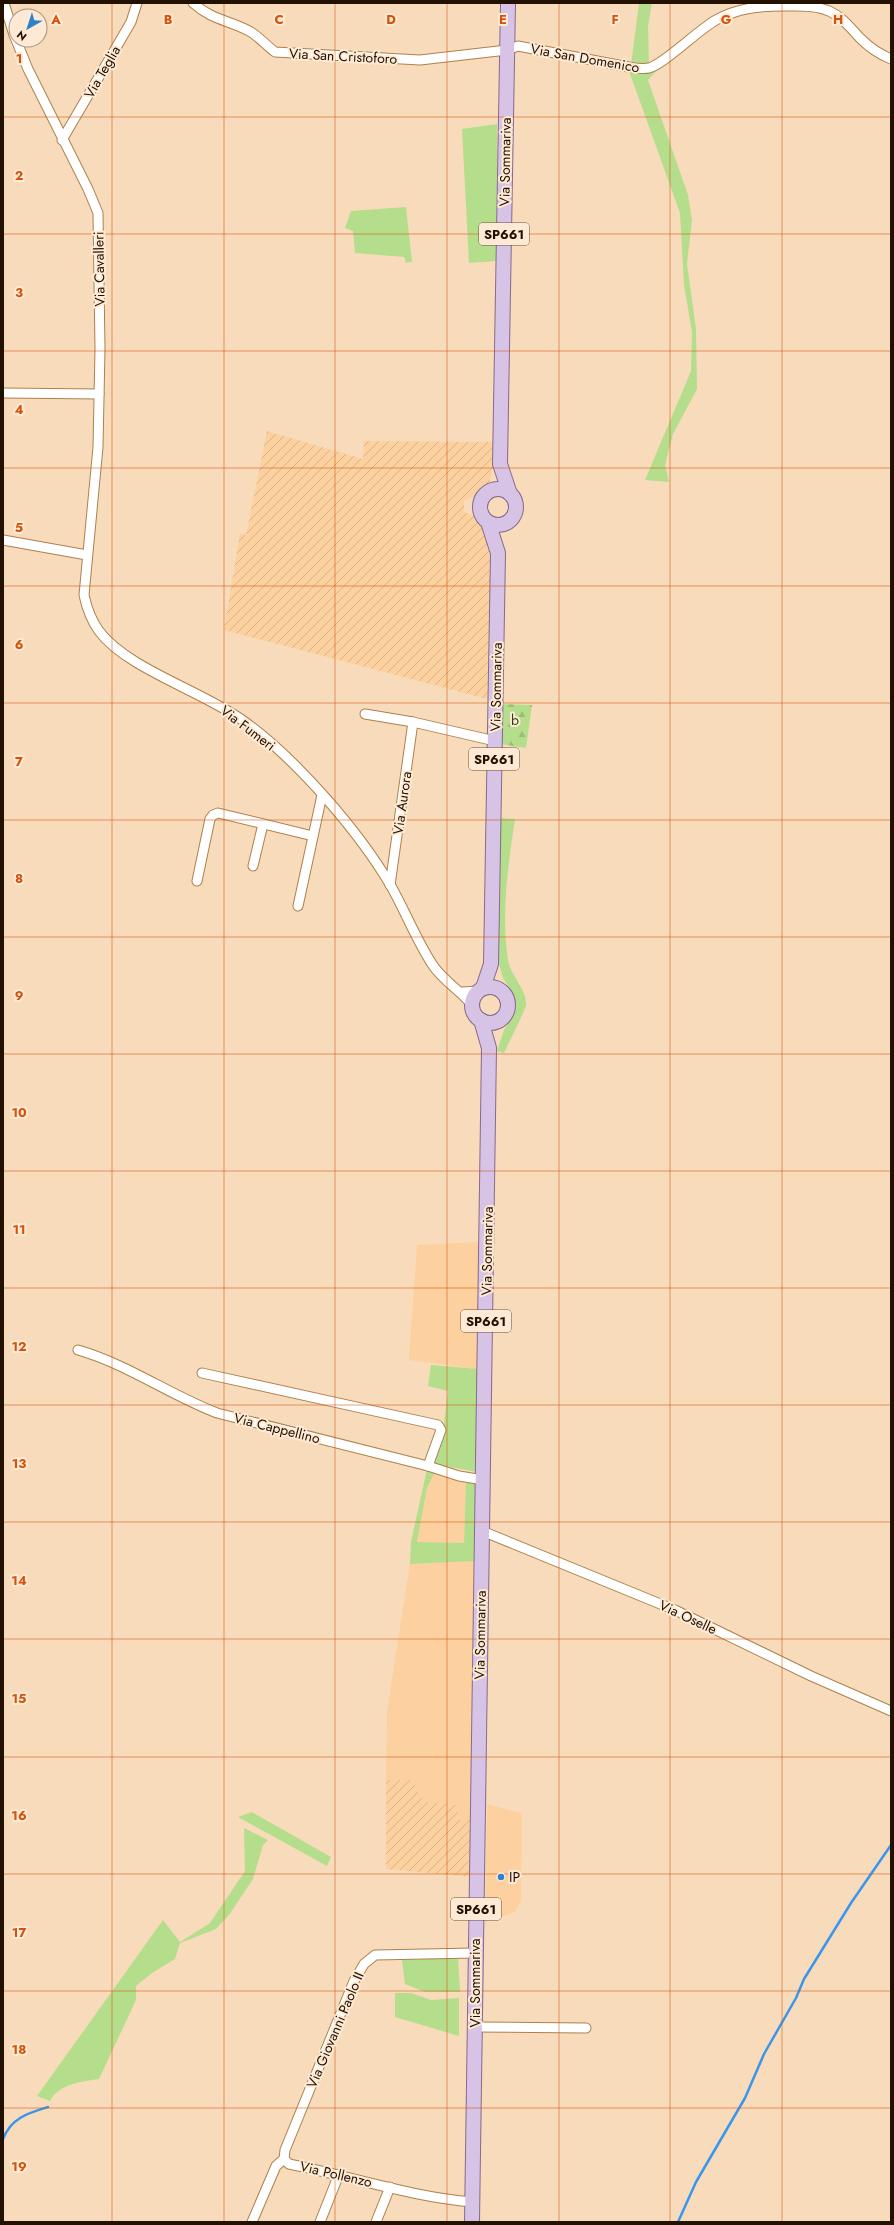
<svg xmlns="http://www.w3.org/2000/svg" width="894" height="2225" viewBox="0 0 894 2225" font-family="Jost,sans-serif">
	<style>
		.built { fill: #fcd19f }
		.industrial { fill: url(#industrial-furrows) }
		.green { fill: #b5de8c }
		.forest { fill: url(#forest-firs) }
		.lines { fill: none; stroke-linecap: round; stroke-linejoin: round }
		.stream { stroke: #3a96ed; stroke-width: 2.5 }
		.street-casing { stroke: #ae814b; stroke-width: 11 }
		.primary-casing { stroke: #866b8a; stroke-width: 16 }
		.street { stroke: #fff; stroke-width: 9 }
		.primary { stroke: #d7c3e6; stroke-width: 14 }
		.grid { fill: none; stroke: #d4520b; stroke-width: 1; stroke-opacity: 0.55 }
		.poi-dot { fill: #2d82d0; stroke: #feead4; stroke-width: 1.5 }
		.labels { text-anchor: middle; stroke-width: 4; stroke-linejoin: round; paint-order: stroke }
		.shield { fill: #feead4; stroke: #645240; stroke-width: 1 }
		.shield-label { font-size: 13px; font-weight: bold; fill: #210 }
		.street-label { font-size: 14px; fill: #210; stroke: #feead4 }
		.park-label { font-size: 14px; fill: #2c4114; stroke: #feead4 }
		.poi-label { font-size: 14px; fill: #210; stroke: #feead4; text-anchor: start }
		.grid-label { font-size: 13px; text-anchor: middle; font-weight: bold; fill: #d4520b; stroke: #feead4; stroke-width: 4; stroke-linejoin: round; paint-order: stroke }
	</style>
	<defs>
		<pattern id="industrial-furrows" width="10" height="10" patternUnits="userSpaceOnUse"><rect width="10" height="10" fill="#fcd19f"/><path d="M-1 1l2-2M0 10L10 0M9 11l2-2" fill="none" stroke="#d8b287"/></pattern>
		<pattern id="forest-firs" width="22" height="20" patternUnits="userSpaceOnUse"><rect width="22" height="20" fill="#b5de8c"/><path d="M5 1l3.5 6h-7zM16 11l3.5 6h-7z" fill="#9bbd77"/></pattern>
	</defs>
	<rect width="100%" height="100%" fill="#f8dbba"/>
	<g class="built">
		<path d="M 480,1242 L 478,1369 L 409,1360 L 417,1245 Z"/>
		<path d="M 435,1472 L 466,1481 L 464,1543 L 417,1542 L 427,1488 Z"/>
		<path d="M 476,1561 L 473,1820 L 457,1820 L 458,1805 L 426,1802 L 422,1799 L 412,1780 L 386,1780 L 387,1711 L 410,1564 Z"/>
		<path d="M 487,1804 L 522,1813 L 521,1901 L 515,1912 L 485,1922 Z"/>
	</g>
	<g class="industrial">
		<path d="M 267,431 L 363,459 L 364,441 L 495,442 L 494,462 L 489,485 L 471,498 L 464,500 L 464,512 L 477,517 L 487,528 L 491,541 L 493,572 L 491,700 L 224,630 L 240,533 L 246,535 Z"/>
		<path d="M 386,1780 L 412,1780 L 422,1799 L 426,1802 L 458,1805 L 457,1820 L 473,1820 L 472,1877 L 386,1869 Z"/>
	</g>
	<g class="green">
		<path d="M 639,3 L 652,3 L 648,26 L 649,63 L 631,65 Z"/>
		<path d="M 668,58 L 648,80 L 688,195 L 692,220 L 687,264 L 696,329 L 697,389 L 673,434 L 665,465 L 669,482 L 645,480 L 691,371 L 692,332 L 684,285 L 680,213 L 629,71 Z"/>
		<path d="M 497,124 L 497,261 L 469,263 L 462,129 Z"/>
		<path d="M 406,207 L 412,262 L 406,263 L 404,257 L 355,253 L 353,231 L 345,228 L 351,211 Z"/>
		<path d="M 500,818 L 515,819 C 508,865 501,914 508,960 C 510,975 527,989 526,1005 C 525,1011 508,1044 504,1053 L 497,1051 L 504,1030 L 514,1013 L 514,995 L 503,978 L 497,956 Z"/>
		<path d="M 431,1365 L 478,1369 L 477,1472 L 434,1464 L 442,1439 L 448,1391 L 428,1386 Z"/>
		<path d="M 427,1469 L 435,1472 L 427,1488 L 417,1542 L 464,1543 L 466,1481 L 477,1483 L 476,1561 L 410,1564 L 411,1542 Z"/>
		<path d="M 252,1812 L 331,1857 L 327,1866 L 238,1817 Z"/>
		<path d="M 244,1828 L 268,1840 L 263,1845 L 253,1879 L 229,1915 L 216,1929 L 180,1943 L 175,1959 L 152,1973 L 136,1986 L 136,2000 L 99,2079 C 81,2082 60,2083 50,2101 L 37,2096 L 163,1920 L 180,1942 L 210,1923 L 245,1871 Z"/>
		<path d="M 458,1958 L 460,1992 L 425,1992 L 405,1984 L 402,1960 Z"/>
		<path d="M 395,1993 L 411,1993 L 431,2000 L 459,1998 L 459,2036 L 395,2017 Z"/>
	</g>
	<path class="forest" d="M 501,704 L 532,705 L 526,748 L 500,744 Z"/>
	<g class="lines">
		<g class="stream">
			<path d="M 3,2139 C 11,2118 28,2113 48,2107"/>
			<path d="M 678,2222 L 696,2182 L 745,2098 L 764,2054 L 796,1998 L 804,1979 L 851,1903 L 891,1845"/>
		</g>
		<g class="street-casing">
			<g id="street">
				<path d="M 4,3 L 14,35 L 28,69 L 88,189 L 98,213 L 100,349 L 98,447 L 84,595 C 87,609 91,620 99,631 C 127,669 205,692 245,722 C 297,760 358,830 391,886 C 405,911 416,939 432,964 C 442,980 460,990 472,1005"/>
				<path d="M 193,3 C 213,21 230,20 251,32 C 260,38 266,45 275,52 L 420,60 L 507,50 L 518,46 L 634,68 C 638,68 644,69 649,68 C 664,64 698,30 716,20 C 738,8 759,6 784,6 C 798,6 815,5 829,11 C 843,17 851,29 861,39 C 870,48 879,54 891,59"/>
				<path d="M 62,140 L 131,22 L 137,3"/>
				<path d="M 3,393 L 99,394"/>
				<path d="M 3,540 L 87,555"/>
				<path d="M 365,714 L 413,722 L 495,741"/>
				<path d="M 253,866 L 263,824"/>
				<path d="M 197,881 L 210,819 L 213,815 L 218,813 L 313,836"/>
				<path d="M 390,885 L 413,722"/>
				<path d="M 298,906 L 322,795"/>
				<path d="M 462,992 L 479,991"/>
				<path d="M 78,1350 C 127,1364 170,1395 217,1413 L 428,1466 L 459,1476 L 484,1480"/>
				<path d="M 202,1373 L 438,1425 L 441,1430 L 428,1466"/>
				<path d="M 482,1531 L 675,1610 L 811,1676 L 891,1711"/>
				<path d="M 475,2027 L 586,2028"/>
				<path d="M 284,2159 L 285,2150 L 354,1981 L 364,1964 L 375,1955 L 475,1953"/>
				<path d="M 284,2159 L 289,2164 C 350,2176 411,2197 473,2202"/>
				<path d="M 252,2222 L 276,2166 L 284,2159"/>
				<path d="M 320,2222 L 339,2174"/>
				<path d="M 376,2222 L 390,2187"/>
			</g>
		</g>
		<g class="primary-casing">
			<g id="primary">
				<path d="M 508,3 L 500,464 L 510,494"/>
				<circle cx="498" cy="507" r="18"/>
				<circle cx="490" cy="1005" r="18"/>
				<path d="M 483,988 L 491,964 L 498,553 L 488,522"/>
				<path d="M 472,2222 L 489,1048 L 481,1020"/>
			</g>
		</g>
		<use href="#street" class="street"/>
		<use href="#primary" class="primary"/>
	</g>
	<path class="grid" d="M 112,3 L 112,2222M 224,3 L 224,2222M 335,3 L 335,2222M 447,3 L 447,2222M 559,3 L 559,2222M 670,3 L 670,2222M 782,3 L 782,2222M 3,117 L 891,117M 3,234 L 891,234M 3,351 L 891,351M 3,468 L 891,468M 3,586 L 891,586M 3,703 L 891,703M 3,820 L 891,820M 3,937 L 891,937M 3,1054 L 891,1054M 3,1171 L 891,1171M 3,1288 L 891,1288M 3,1405 L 891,1405M 3,1522 L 891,1522M 3,1639 L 891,1639M 3,1757 L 891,1757M 3,1874 L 891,1874M 3,1991 L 891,1991M 3,2108 L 891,2108"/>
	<circle class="poi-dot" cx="501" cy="1877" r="4"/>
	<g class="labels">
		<g class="shield">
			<rect x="479" y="223" width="50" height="22" rx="3"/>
			<rect x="469" y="748" width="50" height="22" rx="3"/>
			<rect x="461" y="1310" width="50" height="22" rx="3"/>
			<rect x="451" y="1898" width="50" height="22" rx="3"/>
		</g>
		<g class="shield-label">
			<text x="504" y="239">SP661</text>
			<text x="494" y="764">SP661</text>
			<text x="486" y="1326">SP661</text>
			<text x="476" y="1914">SP661</text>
		</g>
		<g class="street-label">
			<text transform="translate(343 56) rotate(3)" y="5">Via San Cristoforo</text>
			<text transform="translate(585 58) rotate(10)" y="5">Via San Domenico</text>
			<text transform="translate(102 72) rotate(-60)" y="5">Via Teglia</text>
			<text transform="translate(505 162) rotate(-89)" y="5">Via Sommariva</text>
			<text transform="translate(99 269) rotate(-91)" y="5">Via Cavalleri</text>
			<text transform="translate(496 687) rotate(-89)" y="5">Via Sommariva</text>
			<text transform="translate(248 728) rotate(37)" y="5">Via Fumeri</text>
			<text transform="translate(402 803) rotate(-82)" y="5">Via Aurora</text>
			<text transform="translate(487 1251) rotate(-89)" y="5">Via Sommariva</text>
			<text transform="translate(277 1428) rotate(14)" y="5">Via Cappellino</text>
			<text transform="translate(688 1617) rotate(25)" y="5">Via Oselle</text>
			<text transform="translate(480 1635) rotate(-89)" y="5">Via Sommariva</text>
			<text transform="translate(475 1983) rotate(-90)" y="5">Via Sommariva</text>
			<text transform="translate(335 2030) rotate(-67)" y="5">Via Giovanni Paolo II</text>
			<text transform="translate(336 2174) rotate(13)" y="5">Via Pollenzo</text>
		</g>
		<g class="park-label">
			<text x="515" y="725">b</text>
		</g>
		<g class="poi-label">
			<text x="509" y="1882">IP</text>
		</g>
	</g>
	<g class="grid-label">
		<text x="56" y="24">A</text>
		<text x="168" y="24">B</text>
		<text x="279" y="24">C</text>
		<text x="391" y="24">D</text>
		<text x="503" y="24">E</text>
		<text x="615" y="24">F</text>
		<text x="726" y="24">G</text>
		<text x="838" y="24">H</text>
		<text x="19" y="63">1</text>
		<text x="19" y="180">2</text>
		<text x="19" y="297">3</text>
		<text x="19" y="414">4</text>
		<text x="19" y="532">5</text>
		<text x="19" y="649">6</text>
		<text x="19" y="766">7</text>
		<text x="19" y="883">8</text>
		<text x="19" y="1000">9</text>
		<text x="19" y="1117">10</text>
		<text x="19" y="1234">11</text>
		<text x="19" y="1351">12</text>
		<text x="19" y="1468">13</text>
		<text x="19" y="1585">14</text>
		<text x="19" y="1703">15</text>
		<text x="19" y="1820">16</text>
		<text x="19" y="1937">17</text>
		<text x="19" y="2054">18</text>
		<text x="19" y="2171">19</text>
	</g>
	<rect width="894" height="2225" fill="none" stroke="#221100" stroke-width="8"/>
	<g transform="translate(28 28) rotate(219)"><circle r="19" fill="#feead4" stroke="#a6937f"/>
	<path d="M0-3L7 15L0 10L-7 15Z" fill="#2d82d0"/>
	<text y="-6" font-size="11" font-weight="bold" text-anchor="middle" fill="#221100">N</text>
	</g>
</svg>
